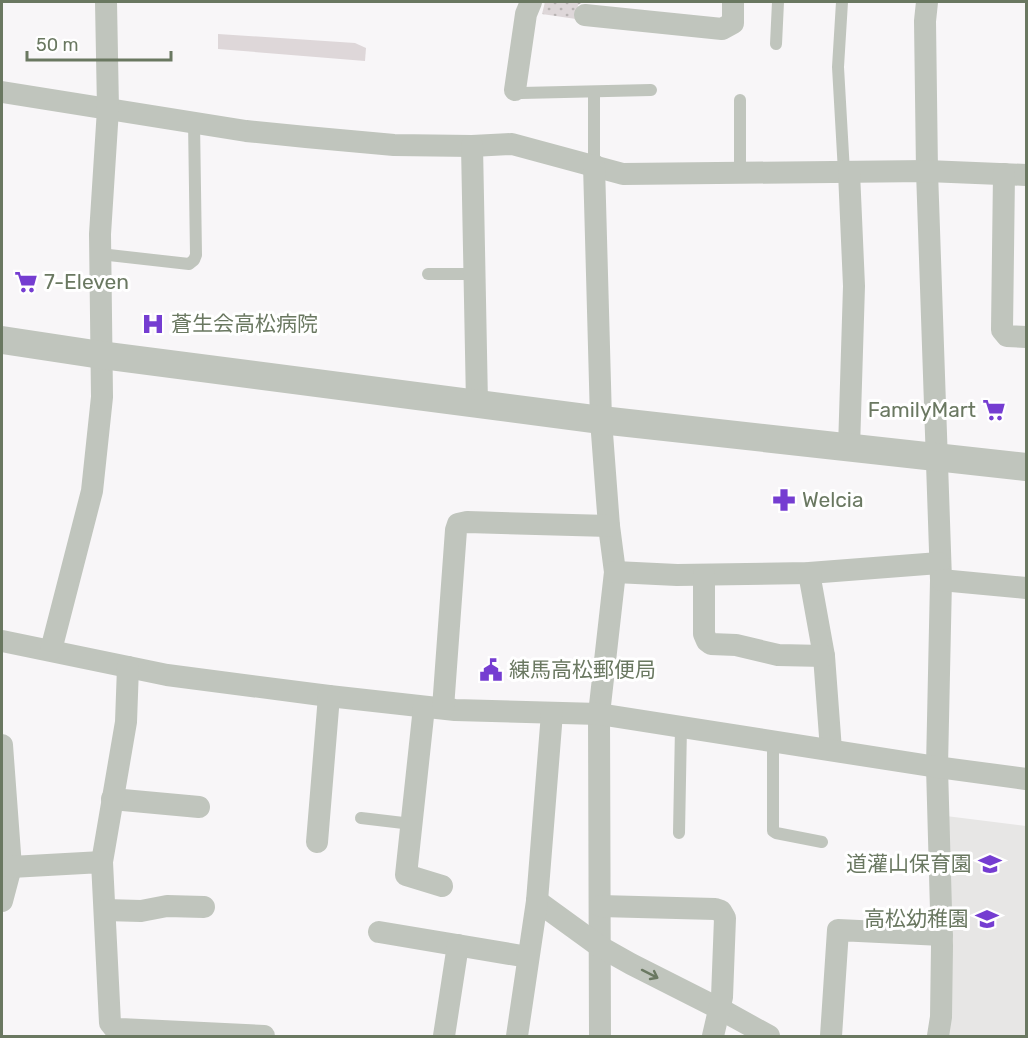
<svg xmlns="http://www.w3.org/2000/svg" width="1028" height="1038" viewBox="0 0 1028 1038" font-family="Rubik,'Noto Sans JP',sans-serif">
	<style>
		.built { fill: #e7e6e5 }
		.green { fill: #ded7d9 }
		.park { fill: url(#park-dots) }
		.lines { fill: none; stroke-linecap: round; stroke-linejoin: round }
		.service { stroke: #c0c5bd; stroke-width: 12 }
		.minor { stroke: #c0c5bd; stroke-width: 22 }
		.tertiary { stroke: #c0c5bd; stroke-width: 28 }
		.oneway { stroke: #6a7861 }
		.labels { text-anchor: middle; stroke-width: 6; stroke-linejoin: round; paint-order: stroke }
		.poi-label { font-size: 21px; fill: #6a7861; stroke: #fff; text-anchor: start }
	</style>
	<defs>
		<pattern id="park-dots" width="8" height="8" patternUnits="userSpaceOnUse" patternTransform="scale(1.5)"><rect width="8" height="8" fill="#ded7d9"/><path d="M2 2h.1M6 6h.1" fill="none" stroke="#b8b3b3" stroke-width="1.8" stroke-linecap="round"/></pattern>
	</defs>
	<rect width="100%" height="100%" fill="#f8f6f8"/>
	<path class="built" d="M 946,816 L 1026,826 L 1026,1036 L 946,1036 Z"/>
	<path class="green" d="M 218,34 L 355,43 L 366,48 L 365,61 L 218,49 Z"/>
	<path class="park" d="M 545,2 L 583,2 L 578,5 L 576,19 L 542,14 Z"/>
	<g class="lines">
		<g class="service">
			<path d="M 842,2 L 838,67 L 844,172"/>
			<path d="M 776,44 L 778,2"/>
			<path d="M 515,90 L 521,93 L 651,90"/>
			<path d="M 594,165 L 594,92"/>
			<path d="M 740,172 L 740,100"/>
			<path d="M 100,254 L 189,264 L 194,260 L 196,255 L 194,122"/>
			<path d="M 428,274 L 475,274"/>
			<path d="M 773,741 L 773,831 L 776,833 L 822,842"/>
			<path d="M 361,818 L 412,824"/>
			<path d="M 679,833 L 681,727"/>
		</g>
		<g class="minor">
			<path d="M 927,2 L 925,21 L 927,171 L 941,580 L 937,767 L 942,946 L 941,1017 L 938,1036"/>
			<path d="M 585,15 L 722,29 L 733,23 L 733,2"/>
			<path d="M 515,90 L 526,14 L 531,2"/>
			<path d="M 2,92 L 246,131 L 306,137 L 394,145 L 472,146 L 512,144 L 623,174 L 927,171 L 1026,175"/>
			<path d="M 472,146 L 477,403"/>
			<path d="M 594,165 L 601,420 L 609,526 L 615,572 L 599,714 L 600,1036"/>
			<path d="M 1004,174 L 1002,330 L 1007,336 L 1026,337"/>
			<path d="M 849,448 L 854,286 L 849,172"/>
			<path d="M 615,572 L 677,575 L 809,573 L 939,563"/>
			<path d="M 809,573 L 824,656 L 831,750"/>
			<path d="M 704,575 L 704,634 L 707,641 L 711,644 L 736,645 L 778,655 L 824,656"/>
			<path d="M 941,580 L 1026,588"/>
			<path d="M 2,641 L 167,675 L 329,696 L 455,710 L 599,714 L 937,767 L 1026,779"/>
			<path d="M 51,650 L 92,491 L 102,397 L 100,234 L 108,109 L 106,2"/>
			<path d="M 424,707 L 406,875 L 442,886"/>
			<path d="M 443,708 L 456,530 L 458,524 L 467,522 L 609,526"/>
			<path d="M 2,745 L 11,867 L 2,901"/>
			<path d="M 112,799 L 199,807"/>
			<path d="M 317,842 L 329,696"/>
			<path d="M 102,862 L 126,722 L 128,667"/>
			<path d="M 11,867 L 102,862 L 110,1023 L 114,1028 L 120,1029 L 264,1036"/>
			<path d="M 537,901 L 599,946 L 631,964 L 720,1009 L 769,1036"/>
			<path d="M 600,906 L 715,909 L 721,911 L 725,918 L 722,997 L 713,1036"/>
			<path d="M 105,910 L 141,911 L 167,906 L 204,907"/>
			<path d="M 379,932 L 528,957"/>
			<path d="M 444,1036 L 458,945"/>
			<path d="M 517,1036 L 537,901 L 552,713"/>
			<path d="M 831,1036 L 838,930 L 942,935"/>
		</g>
		<path class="tertiary" d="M 2,340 L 101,355 L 601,420 L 1026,467"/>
	</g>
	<defs><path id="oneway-shaft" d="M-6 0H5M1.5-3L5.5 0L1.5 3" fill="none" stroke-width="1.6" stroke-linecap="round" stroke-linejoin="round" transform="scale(1.5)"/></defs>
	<use class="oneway" href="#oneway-shaft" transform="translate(650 974) rotate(27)"/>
	<defs>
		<g id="supermarket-bare" transform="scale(1.8)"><path d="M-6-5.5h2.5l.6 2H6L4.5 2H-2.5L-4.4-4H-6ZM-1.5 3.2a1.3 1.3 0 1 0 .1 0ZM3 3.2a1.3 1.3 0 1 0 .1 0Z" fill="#753dd1" stroke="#fff" stroke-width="2.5" paint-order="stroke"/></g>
		<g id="hospital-bare" transform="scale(1.8)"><path d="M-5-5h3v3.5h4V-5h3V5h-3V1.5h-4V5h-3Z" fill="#753dd1" stroke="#fff" stroke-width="2.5" paint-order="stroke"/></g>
		<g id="pharmacy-bare" transform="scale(1.8)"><path d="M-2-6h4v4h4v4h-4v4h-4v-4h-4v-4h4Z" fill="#753dd1" stroke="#fff" stroke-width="2.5" paint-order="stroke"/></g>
		<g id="civic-bare" transform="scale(1.8)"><path d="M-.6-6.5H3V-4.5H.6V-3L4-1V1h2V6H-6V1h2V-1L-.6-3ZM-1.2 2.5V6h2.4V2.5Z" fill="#753dd1" stroke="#fff" stroke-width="2.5" paint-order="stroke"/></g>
		<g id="school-bare" transform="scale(1.8)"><path d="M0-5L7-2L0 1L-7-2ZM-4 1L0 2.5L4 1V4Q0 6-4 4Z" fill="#753dd1" stroke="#fff" stroke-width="2.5" paint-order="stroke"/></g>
	</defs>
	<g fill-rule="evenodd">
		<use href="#supermarket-bare" x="26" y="282"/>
		<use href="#hospital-bare" x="153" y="324"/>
		<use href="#supermarket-bare" x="994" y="410"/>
		<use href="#pharmacy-bare" x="784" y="500"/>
		<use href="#civic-bare" x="491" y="670"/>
		<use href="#school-bare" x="990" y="864"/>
		<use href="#school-bare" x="987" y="919"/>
	</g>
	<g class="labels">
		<g class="poi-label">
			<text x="44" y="289">7-Eleven</text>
			<text x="171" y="331">蒼生会高松病院</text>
			<text x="976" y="417" text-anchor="end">FamilyMart</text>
			<text x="802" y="507">Welcia</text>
			<text x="509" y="677">練馬高松郵便局</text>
			<text x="972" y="871" text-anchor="end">道灌山保育園</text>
			<text x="969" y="926" text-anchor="end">高松幼稚園</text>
		</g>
	</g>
	<rect width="1028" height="1038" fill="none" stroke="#6a7861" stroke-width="6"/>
	<path d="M27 51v9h144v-9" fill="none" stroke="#6a7861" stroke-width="3"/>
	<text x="36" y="51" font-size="18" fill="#6a7861" stroke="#ffffff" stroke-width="4.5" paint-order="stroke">50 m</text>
</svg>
